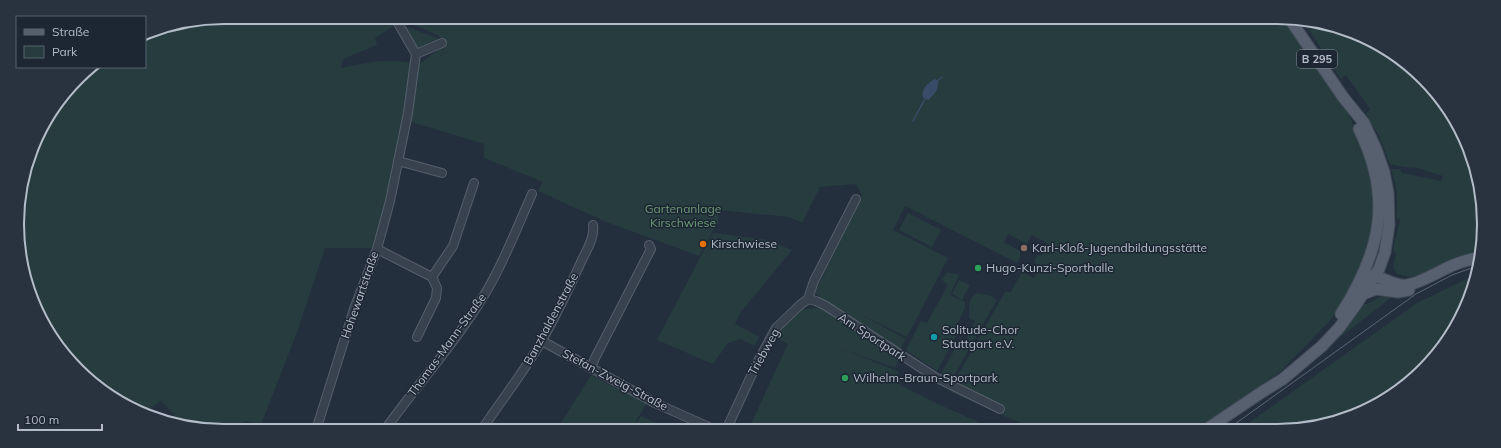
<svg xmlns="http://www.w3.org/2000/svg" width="1501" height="448" viewBox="0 0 1501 448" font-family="Mulish,sans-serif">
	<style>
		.green { fill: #263c3f }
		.water { fill: #394c67 }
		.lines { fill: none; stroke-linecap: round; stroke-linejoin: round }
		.stream { stroke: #394c67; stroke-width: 1.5 }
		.minor-casing { stroke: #565f6c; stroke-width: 10 }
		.major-casing { stroke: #414a57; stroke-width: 13 }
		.minor { stroke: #38414e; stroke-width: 8 }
		.major { stroke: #56606e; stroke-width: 11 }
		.tram { stroke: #5a6575; stroke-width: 1 }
		.food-dot { fill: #e8710a; stroke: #1d2633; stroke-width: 1.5 }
		.education-dot { fill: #8d6e63; stroke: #1d2633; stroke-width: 1.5 }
		.leisure-dot { fill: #2e9e5b; stroke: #1d2633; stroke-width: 1.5 }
		.culture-dot { fill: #0f9aa8; stroke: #1d2633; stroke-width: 1.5 }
		.labels { text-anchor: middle; stroke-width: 3; stroke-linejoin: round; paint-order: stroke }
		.shield { fill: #1d2633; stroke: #878f9c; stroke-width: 1 }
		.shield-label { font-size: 11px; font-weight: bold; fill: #b4bcc9 }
		.park-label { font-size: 12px; fill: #6b9a76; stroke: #1d2633 }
		.poi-label { font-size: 12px; fill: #b4bcc9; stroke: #1d2633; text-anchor: start }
		.street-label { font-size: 12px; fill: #b4bcc9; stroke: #1d2633 }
		.rim { fill: none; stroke: #b4bcc9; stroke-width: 2 }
	</style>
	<rect width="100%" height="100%" fill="#242f3e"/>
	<g class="green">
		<path d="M 224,17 L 386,18 L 395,25 L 375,38 L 377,45 L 343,59 L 341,68 C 363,63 397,57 418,65 L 445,45 L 438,35 L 397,18 L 1287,21 L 1342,99 L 1370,163 L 1375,198 L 1370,246 L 1348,294 L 1329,322 L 1279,373 L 1198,429 L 1034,429 L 949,391 L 1005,292 L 1011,292 L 1022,272 L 1034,278 L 1040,266 L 1034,262 L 1037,255 L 1041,256 L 1047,243 L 1032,235 L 1025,247 L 1022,245 L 1023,242 L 1008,234 L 1004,242 L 1020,251 L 1020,258 L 1017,263 L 905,206 L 893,230 L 948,258 L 907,337 L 860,314 L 906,339 L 900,349 L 846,318 L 815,293 L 862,195 L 856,184 L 783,190 L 720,189 L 784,190 L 820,187 L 802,223 L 789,217 L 719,210 L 718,222 L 699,256 L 604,221 L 538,191 L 543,182 L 484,158 L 484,144 L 405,120 L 392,184 L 374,248 L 325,248 L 297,332 L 261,425 L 245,421 L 241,427 L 186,427 L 161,401 L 145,412 L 120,403 L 60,350 L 28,290 L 17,210 L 38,133 L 87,69 L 90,67 L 145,67 L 145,33 Z"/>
		<path d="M 1303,21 L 1317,21 L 1387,50 L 1398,62 L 1406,66 L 1449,109 L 1480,183 L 1480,253 L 1411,277 L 1397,274 L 1393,267 L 1396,253 L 1393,250 L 1400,220 L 1397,218 L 1397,191 L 1391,169 L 1400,169 L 1402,173 L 1441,181 L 1443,176 L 1418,168 L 1404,167 L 1390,164 L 1379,136 L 1366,114 L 1370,109 L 1346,75 L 1341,79 Z"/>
		<path d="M 407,27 L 437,38 L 439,42 L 420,49 L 415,46 Z"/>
		<path d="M 908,213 L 941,230 L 932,247 L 899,230 Z"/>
		<path d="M 713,233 L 767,240 L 792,250 L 740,313 L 735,324 L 759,337 L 755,346 L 740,339 L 728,343 L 713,364 L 657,340 Z"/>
		<path d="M 947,272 L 959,275 L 950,295 L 965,302 L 965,308 L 952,334 L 956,336 L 937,371 L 906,350 L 921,321 L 927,323 L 948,285 L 942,280 Z"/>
		<path d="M 1477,274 L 1463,316 L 1435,354 L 1362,412 L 1304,429 L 1240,429 L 1417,303 Z"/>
		<path d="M 959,280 L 970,285 L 962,300 L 952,294 Z"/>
		<path d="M 977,293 L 980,294 L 980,293 L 985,295 L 986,294 L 995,298 L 996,301 L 951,381 L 941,374 L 961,338 L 966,340 L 975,321 L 969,318 C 970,309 967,298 977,293 Z"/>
		<path d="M 1385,294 L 1392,297 L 1338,339 L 1332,339 L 1358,307 L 1371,302 Z"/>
		<path d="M 820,308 L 900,357 L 895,368 L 837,347 L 898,371 L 900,385 L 936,403 L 994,429 L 749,428 L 788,344 L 774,337 L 775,338 L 763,364 L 760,362 L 772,336 L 774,337 L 779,329 L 803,309 Z"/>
		<path d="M 758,366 L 761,368 L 733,428 L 730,428 Z"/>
		<path d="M 591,375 L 646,404 L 632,428 L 558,428 Z"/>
		<path d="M 641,416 L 667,428 L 646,428 L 636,423 Z"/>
	</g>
	<path class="water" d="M 935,79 L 938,81 C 939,89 934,95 928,100 L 923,98 C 921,89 927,83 935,79 Z"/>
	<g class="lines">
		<g class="stream">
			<path d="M 937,81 L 942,77"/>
			<path d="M 913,121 L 925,99"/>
		</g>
		<g class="minor-casing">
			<g id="minor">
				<path d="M 398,23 L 416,54"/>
				<path d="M 416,54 L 442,43"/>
				<path d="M 398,161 L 442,173"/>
				<path d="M 377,249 L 432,277 L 437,288 L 436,298 L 417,337"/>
				<path d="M 432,277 L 453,246 L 474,183"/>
				<path d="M 808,299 L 816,301 L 826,306 L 935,377 L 1000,409"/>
				<path d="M 542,341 L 655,403 L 711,428"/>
				<path d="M 591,368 L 595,358 L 651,249 L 649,245"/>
				<path d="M 317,427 L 354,309 L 377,249 L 390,201 L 408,113 L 416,54"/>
				<path d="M 387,427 C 417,385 453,346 480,302 C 501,269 516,230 532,194"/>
				<path d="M 483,428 C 502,399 524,372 541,342 C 556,316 569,289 581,262 C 586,251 595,238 593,225"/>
				<path d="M 727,428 L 757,363 L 776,328 L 800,305 L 808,299 L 814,281 L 856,199"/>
			</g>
		</g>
		<g class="major-casing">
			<g id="major">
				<path d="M 1368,276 C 1381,274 1392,287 1407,285 C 1424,282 1440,270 1456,264 C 1464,261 1472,259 1480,257"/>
				<path d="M 1363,294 L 1376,289 L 1398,292 L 1409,290"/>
				<path d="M 1341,314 C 1381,251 1393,198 1359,129"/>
				<path d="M 1207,429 L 1262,392 L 1283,379 L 1322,346 L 1339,328 L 1355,306 L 1379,269 L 1385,252 L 1389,225 L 1388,193 L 1384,172 L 1376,149 L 1364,123 L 1343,97 L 1291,21"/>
			</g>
		</g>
		<use href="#minor" class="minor"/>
		<use href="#major" class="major"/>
		<path class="tram" d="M 1228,429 L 1416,294 L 1452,275 L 1480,265"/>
	</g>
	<circle class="food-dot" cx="703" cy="244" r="4"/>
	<circle class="education-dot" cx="1024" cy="248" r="4"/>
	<g class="leisure-dot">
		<circle cx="978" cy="268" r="4"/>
		<circle cx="845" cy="378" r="4"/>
	</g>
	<circle class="culture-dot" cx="934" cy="337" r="4"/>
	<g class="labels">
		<rect class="shield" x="1297" y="50" width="40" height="18" rx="3"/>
		<g class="shield-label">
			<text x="1317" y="63">B 295</text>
		</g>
		<g class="park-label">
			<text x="683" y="213">Gartenanlage<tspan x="683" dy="14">Kirschwiese</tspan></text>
		</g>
		<g class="poi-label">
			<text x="711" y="248">Kirschwiese</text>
			<text x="1032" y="252">Karl-Kloß-Jugendbildungsstätte</text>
			<text x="986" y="272">Hugo-Kunzi-Sporthalle</text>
			<text x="942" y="334">Solitude-Chor<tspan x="942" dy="14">Stuttgart e.V.</tspan></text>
			<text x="853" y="382">Wilhelm-Braun-Sportpark</text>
		</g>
		<g class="street-label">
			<text transform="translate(360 295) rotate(-71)" y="4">Hohewartstraße</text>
			<text transform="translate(551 319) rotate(-62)" y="4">Banzhaldenstraße</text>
			<text transform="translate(872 337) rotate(33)" y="4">Am Sportpark</text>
			<text transform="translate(447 345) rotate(-54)" y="4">Thomas-Mann-Straße</text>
			<text transform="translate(764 352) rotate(-61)" y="4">Triebweg</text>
			<text transform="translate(615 380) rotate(28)" y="4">Stefan-Zweig-Straße</text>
		</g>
	</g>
	<path d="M0 0H1501V448H0ZM224 24H1277A200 200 0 0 1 1477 224V224A200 200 0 0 1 1277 424H224A200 200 0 0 1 24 224V224A200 200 0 0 1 224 24Z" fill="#29323f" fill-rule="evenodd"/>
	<path class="rim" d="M224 24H1277A200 200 0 0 1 1477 224V224A200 200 0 0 1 1277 424H224A200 200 0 0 1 24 224V224A200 200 0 0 1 224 24Z"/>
	<rect x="16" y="16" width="130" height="52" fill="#1d2633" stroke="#59626f"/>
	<rect x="24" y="29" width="20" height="6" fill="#56606e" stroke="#59626f"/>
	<text x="52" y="36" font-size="12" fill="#b4bcc9">Straße</text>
	<rect x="24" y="46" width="20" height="12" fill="#263c3f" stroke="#59626f"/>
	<text x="52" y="56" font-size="12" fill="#b4bcc9">Park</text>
	<path d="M18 424v6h84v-6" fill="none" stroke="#b4bcc9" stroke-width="2"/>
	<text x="24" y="424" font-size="12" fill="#b4bcc9" stroke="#1d2633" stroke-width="3" paint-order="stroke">100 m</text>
</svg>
